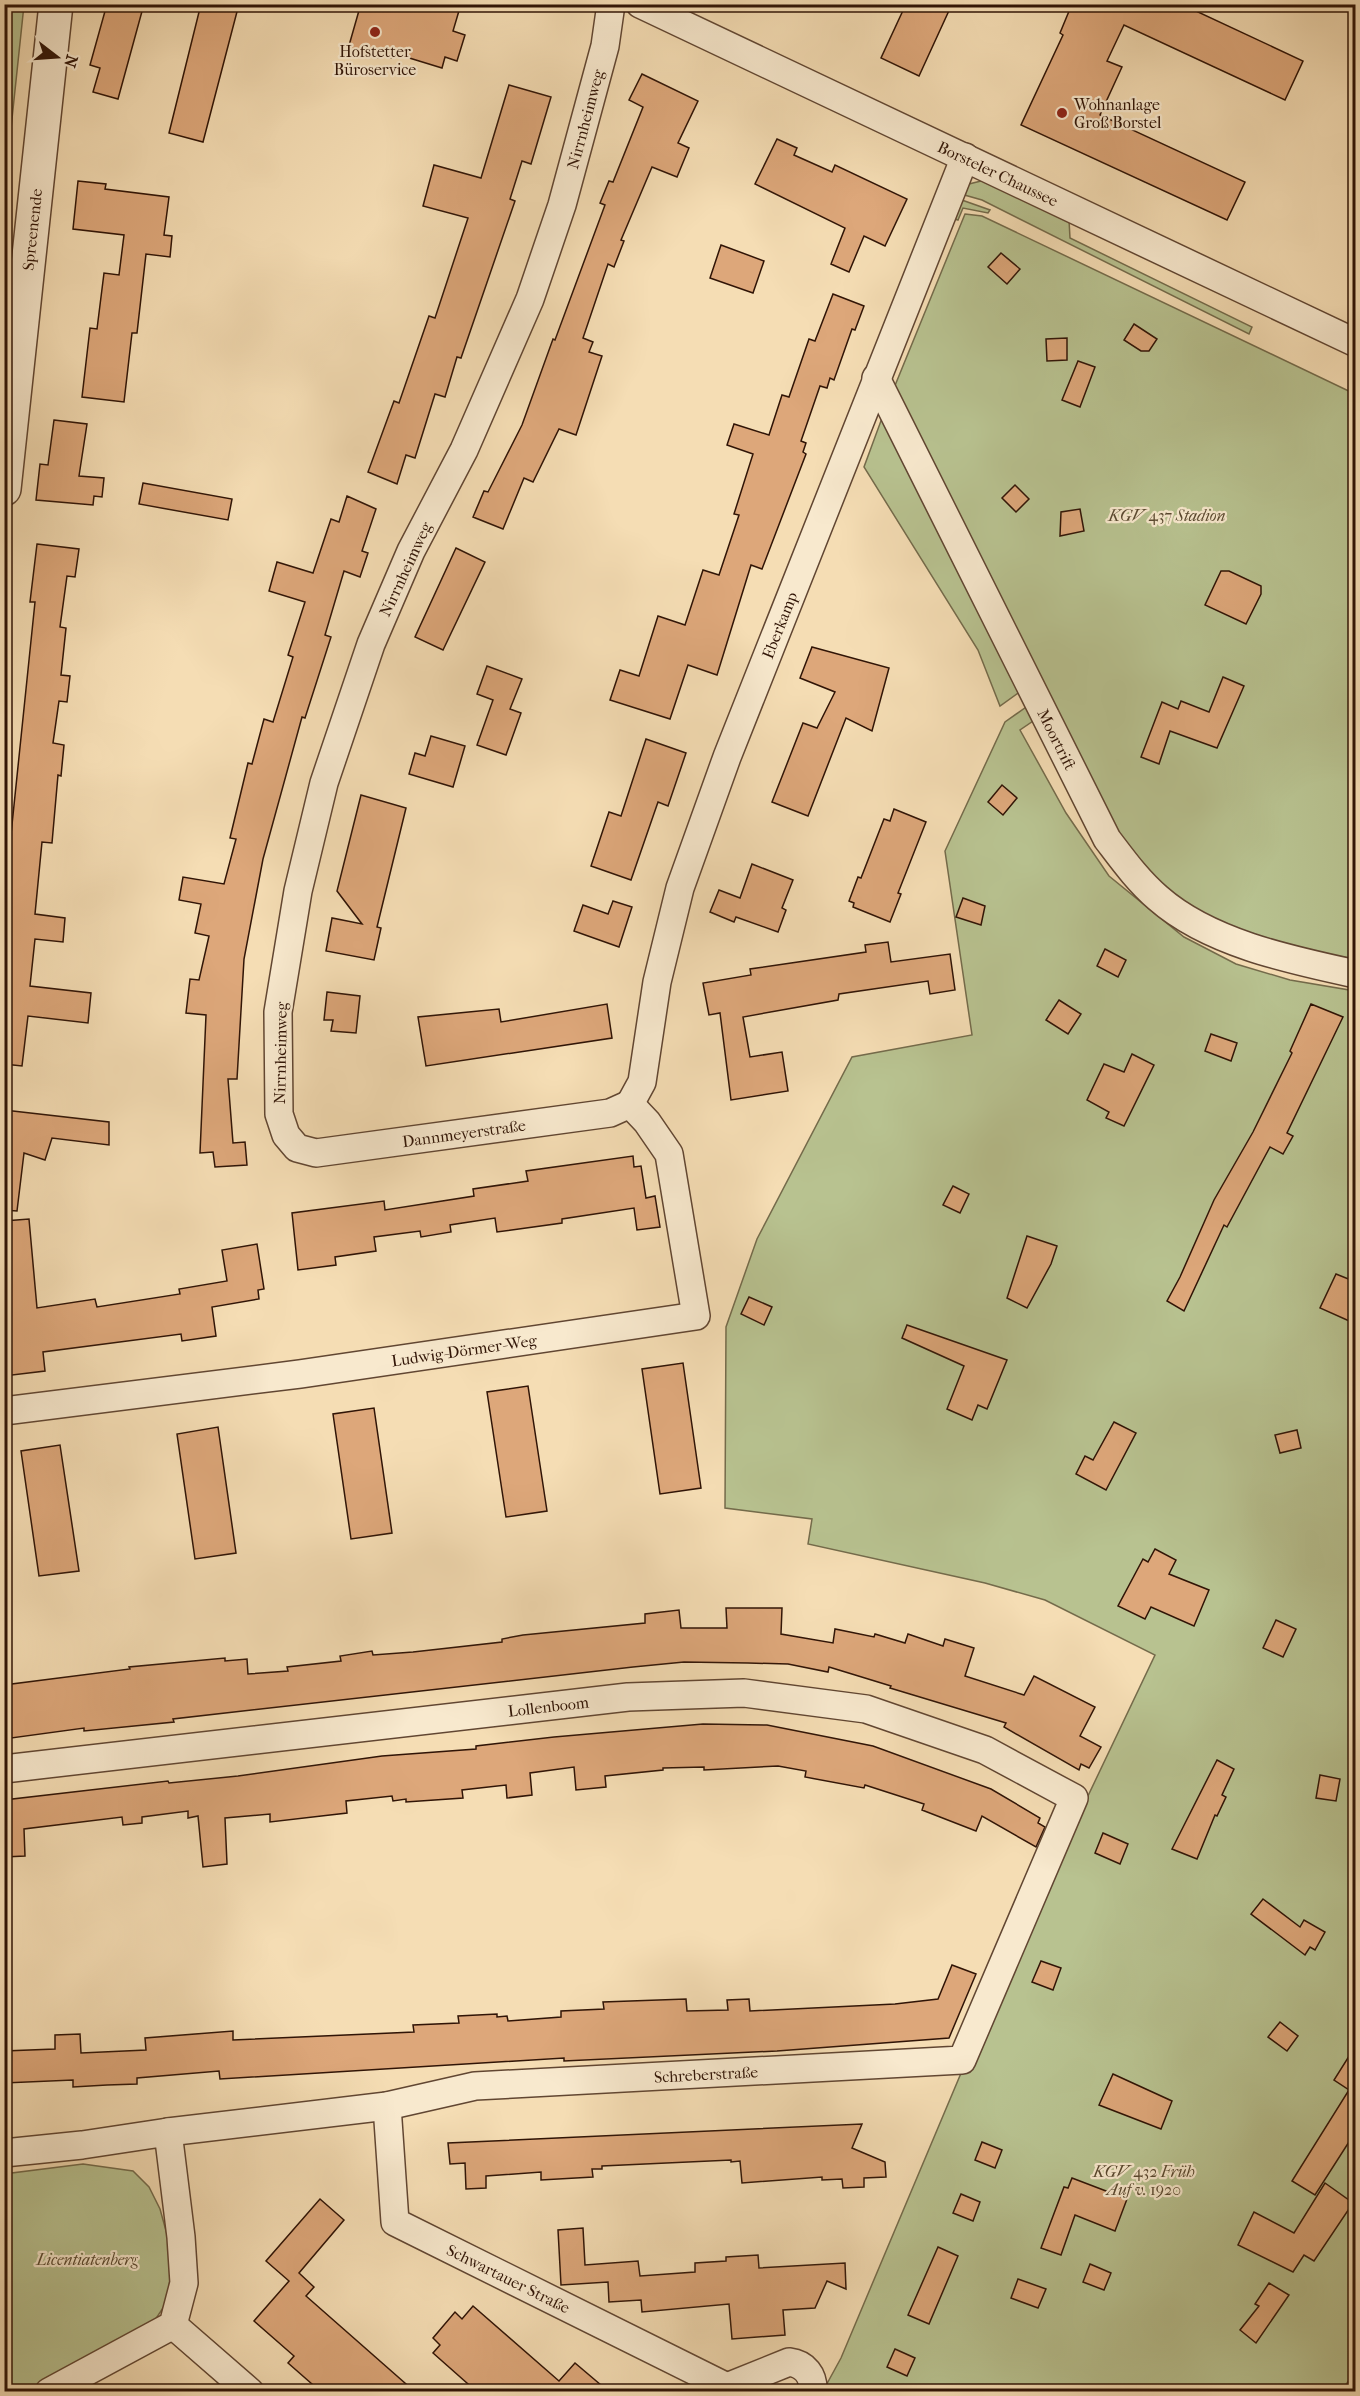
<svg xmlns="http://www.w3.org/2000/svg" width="1360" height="2396" viewBox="0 0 1360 2396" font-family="'IM FELL French Canon',serif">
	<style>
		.green { fill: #b8c290; stroke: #746b4b; stroke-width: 1.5 }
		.building { fill: #dda77a; stroke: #301406; stroke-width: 1.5 }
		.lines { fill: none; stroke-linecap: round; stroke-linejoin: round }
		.minor-casing { stroke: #614632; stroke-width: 30 }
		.tertiary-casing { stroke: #614632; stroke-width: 36 }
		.minor { stroke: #f8e9ce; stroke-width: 27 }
		.tertiary { stroke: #f8e9ce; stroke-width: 33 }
		.poi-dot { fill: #8f2418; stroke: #f8e9ce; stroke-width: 2 }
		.labels { text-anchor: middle; stroke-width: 4.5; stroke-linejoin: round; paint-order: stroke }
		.poi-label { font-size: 16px; fill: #301406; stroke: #f8e9ce }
		.street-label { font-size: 16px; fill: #301406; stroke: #f8e9ce }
		.park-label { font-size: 16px; font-style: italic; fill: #59482f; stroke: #f8e9ce }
	</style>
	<rect width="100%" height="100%" fill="#f5ddb4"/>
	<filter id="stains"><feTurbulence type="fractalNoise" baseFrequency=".00333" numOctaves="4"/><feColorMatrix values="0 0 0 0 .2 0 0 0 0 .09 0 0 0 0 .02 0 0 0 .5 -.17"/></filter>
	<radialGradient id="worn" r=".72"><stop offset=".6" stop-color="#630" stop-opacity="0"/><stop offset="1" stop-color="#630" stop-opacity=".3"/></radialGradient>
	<g class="green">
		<path d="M 4,5 L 24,5 L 5,185 L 4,185 Z"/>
		<path d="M 985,180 L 1069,220 L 1070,238 L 1252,327 L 1249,334 L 982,200 L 961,194 L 969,184 Z"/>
		<path d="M 959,199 L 990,210 L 988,213 L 963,208 L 958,220 L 951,218 Z"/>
		<path d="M 965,214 L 982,216 L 1355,394 L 1355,959 L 1292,949 L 1230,927 L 1182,902 L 1150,878 L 1123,844 L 894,388 Z"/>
		<path d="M 882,418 L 1021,691 L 1000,706 L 978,650 L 864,467 Z"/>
		<path d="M 1029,705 L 1036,719 L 1020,730 L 1066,813 L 1109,876 L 1184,937 L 1236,964 L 1290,980 L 1355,991 L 1356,2371 L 1341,2391 L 823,2391 L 841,2358 L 999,1983 L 1155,1655 L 1045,1600 L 985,1583 L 808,1544 L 812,1519 L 725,1508 L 726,1327 L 757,1239 L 852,1057 L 972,1035 L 945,851 L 1005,722 Z"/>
		<path d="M 83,2164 L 133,2171 L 149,2187 L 160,2209 L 168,2238 L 170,2279 L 167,2302 L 149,2329 L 35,2391 L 5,2391 L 4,2174 Z"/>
	</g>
	<g class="building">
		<path d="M 107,4 L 144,4 L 118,99 L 93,92 L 100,68 L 90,65 Z"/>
		<path d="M 201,4 L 239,4 L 203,142 L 169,133 Z"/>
		<path d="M 371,4 L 461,4 L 453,31 L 465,35 L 457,61 L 445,57 L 442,68 L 393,53 L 392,58 L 381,55 L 380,58 L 348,49 L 360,7 L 370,10 Z"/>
		<path d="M 906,4 L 952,4 L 919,76 L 881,58 Z"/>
		<path d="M 1072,4 L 1181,4 L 1303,61 L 1285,100 L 1124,25 L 1107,61 L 1122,67 L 1100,115 L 1245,182 L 1227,220 L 1021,125 L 1063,35 L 1060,33 Z"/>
		<path d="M 642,74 L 698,101 L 678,143 L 689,148 L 677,177 L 652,167 L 621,240 L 624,241 L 614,267 L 608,264 L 583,338 L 593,342 L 589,352 L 602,356 L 576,435 L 559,429 L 533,482 L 524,478 L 503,529 L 473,517 L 484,491 L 488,492 L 522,425 L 553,339 L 555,340 L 605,205 L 600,203 L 609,181 L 613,182 L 643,107 L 629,100 Z"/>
		<path d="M 509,85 L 551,97 L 531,164 L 522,161 L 510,199 L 515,201 L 461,358 L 457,357 L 445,397 L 435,394 L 415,458 L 406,455 L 397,484 L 368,472 L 394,401 L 399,403 L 429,316 L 435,318 L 468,218 L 423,206 L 434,165 L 481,178 Z"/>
		<path d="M 777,139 L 797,148 L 794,155 L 832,172 L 835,165 L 907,199 L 885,246 L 864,236 L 849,272 L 831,264 L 845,228 L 755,184 Z"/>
		<path d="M 78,181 L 106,184 L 105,189 L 169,197 L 164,235 L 172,236 L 170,257 L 146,254 L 137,333 L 132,333 L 124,402 L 82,397 L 90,328 L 97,329 L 104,273 L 119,275 L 124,235 L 73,229 Z"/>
		<path d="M 721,245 L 764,261 L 753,293 L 710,278 Z"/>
		<path d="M 1001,253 L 1020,269 L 1007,284 L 988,267 Z"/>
		<path d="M 833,294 L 864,306 L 855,330 L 852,329 L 834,380 L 830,378 L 827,388 L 820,386 L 801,441 L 806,443 L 803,452 L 806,454 L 762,569 L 751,565 L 717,675 L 688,665 L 670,719 L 610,700 L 620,670 L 639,676 L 658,616 L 685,625 L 703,570 L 719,575 L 739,515 L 734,514 L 753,454 L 727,445 L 734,424 L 769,435 L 782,395 L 789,397 L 809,339 L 815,341 Z"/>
		<path d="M 1134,324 L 1157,339 L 1149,351 L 1141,351 L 1124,340 Z"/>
		<path d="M 1067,338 L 1067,360 L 1047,361 L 1046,339 Z"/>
		<path d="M 1078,361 L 1095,367 L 1080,407 L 1062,400 Z"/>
		<path d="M 54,420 L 87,424 L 79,476 L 104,478 L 102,497 L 94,496 L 93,505 L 36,500 L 40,464 L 48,465 Z"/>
		<path d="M 143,483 L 232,499 L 228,520 L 139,504 Z"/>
		<path d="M 1015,485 L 1029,499 L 1016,512 L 1002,498 Z"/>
		<path d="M 347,496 L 376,509 L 362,551 L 368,553 L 360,577 L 344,571 L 325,635 L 331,637 L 305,718 L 302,717 L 263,859 L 244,959 L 237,1079 L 228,1079 L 233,1143 L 245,1142 L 247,1165 L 215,1167 L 213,1152 L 200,1153 L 206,1015 L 186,1013 L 190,979 L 199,980 L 209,936 L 195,933 L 201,904 L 179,900 L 183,877 L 224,884 L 236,839 L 230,838 L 248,763 L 252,764 L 264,719 L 273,722 L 293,657 L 288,655 L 305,602 L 269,591 L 277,562 L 313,573 L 331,519 L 339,522 Z"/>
		<path d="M 1080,509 L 1084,531 L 1060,536 L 1061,512 Z"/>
		<path d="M 37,544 L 79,549 L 75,577 L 67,576 L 60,627 L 66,628 L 61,675 L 70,676 L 67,702 L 59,701 L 53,743 L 64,745 L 61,776 L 58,775 L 52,843 L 42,842 L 35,914 L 65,918 L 63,942 L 35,939 L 30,986 L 91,993 L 88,1023 L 28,1016 L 22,1066 L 4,1064 L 4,902 L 35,602 L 30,602 Z"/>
		<path d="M 456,548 L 485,562 L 443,650 L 415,637 Z"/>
		<path d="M 1221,571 L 1229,571 L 1261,586 L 1261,594 L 1246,624 L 1205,605 Z"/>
		<path d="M 812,647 L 889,668 L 872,731 L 846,718 L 808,816 L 772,802 L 803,723 L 817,728 L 835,692 L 800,678 Z"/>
		<path d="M 487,666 L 522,679 L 510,709 L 521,713 L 506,755 L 477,745 L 493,700 L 477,694 Z"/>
		<path d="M 1223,677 L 1244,686 L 1217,748 L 1170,731 L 1159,764 L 1141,757 L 1162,702 L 1178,709 L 1181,701 L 1209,712 Z"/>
		<path d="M 431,736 L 465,746 L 453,787 L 409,774 L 415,753 L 425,756 Z"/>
		<path d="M 646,739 L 686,753 L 668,806 L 658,802 L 631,880 L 591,866 L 609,812 L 621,816 Z"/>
		<path d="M 1002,785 L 1017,798 L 1003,815 L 988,802 Z"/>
		<path d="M 361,795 L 406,808 L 377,927 L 381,928 L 374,960 L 326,951 L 332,918 L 362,924 L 337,891 Z"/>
		<path d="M 894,809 L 926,822 L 898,893 L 901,894 L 890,922 L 853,907 L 854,903 L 849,901 L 858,877 L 861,878 L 884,819 L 890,821 Z"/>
		<path d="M 752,864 L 793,880 L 782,908 L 786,910 L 778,932 L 736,917 L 734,922 L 710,912 L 719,890 L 740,898 Z"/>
		<path d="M 963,898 L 985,906 L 981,925 L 956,917 Z"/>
		<path d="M 613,901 L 632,907 L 619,947 L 574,931 L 583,905 L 608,914 Z"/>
		<path d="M 888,942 L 891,962 L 950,954 L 955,990 L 930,994 L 928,981 L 839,994 L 838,1000 L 743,1017 L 750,1057 L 782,1052 L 788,1091 L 731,1100 L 720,1013 L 709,1015 L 703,983 L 751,975 L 750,969 L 866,952 L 865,945 Z"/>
		<path d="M 1105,949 L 1126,960 L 1118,977 L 1097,966 Z"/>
		<path d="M 327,992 L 360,996 L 356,1033 L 331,1031 L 333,1020 L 324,1020 Z"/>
		<path d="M 1059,1000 L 1081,1014 L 1068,1034 L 1046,1020 Z"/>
		<path d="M 607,1004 L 612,1038 L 426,1066 L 418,1017 L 499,1009 L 501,1022 Z"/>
		<path d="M 1311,1004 L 1343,1017 L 1287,1133 L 1293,1136 L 1283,1154 L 1270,1147 L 1227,1227 L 1224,1225 L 1184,1311 L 1167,1301 L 1180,1277 L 1214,1200 L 1253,1132 L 1292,1053 L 1290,1051 Z"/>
		<path d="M 1211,1034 L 1237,1043 L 1231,1061 L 1205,1051 Z"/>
		<path d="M 1132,1054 L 1154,1065 L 1124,1126 L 1106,1118 L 1109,1112 L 1087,1100 L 1104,1064 L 1124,1072 Z"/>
		<path d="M 4,1110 L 109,1122 L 109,1145 L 52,1138 L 45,1160 L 24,1153 L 17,1211 L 4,1210 Z"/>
		<path d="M 633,1156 L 634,1167 L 641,1166 L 646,1198 L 655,1196 L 660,1227 L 637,1230 L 634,1208 L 562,1219 L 562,1223 L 497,1232 L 495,1218 L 450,1225 L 451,1232 L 421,1237 L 420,1231 L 374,1237 L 376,1251 L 335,1257 L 336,1265 L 298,1270 L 292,1213 L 384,1201 L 385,1210 L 474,1196 L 473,1189 L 528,1181 L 526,1171 Z"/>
		<path d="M 953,1186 L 969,1194 L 960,1213 L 943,1205 Z"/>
		<path d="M 29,1219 L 37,1308 L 95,1299 L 97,1307 L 180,1294 L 179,1289 L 227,1281 L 222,1250 L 257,1244 L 264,1289 L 258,1290 L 259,1299 L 212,1307 L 216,1336 L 182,1341 L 181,1334 L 43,1352 L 45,1371 L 4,1376 L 4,1221 Z"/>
		<path d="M 1027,1236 L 1057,1246 L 1051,1264 L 1027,1308 L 1007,1298 Z"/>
		<path d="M 1336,1274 L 1356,1282 L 1356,1324 L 1320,1308 Z"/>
		<path d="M 749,1297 L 772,1307 L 764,1325 L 741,1314 Z"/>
		<path d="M 907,1325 L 1007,1360 L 987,1409 L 978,1405 L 972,1420 L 947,1409 L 964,1366 L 902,1338 Z"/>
		<path d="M 683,1363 L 701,1488 L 660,1494 L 642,1369 Z"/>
		<path d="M 528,1386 L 547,1511 L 506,1517 L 487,1392 Z"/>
		<path d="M 374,1408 L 392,1533 L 351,1539 L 333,1414 Z"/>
		<path d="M 1114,1422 L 1136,1433 L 1106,1490 L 1076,1474 L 1085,1456 L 1093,1460 Z"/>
		<path d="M 218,1427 L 236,1553 L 195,1559 L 177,1434 Z"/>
		<path d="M 1297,1430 L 1301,1448 L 1280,1453 L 1275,1435 Z"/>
		<path d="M 60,1445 L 79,1571 L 39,1576 L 21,1451 Z"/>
		<path d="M 1155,1549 L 1176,1560 L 1169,1574 L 1209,1590 L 1194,1626 L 1151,1607 L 1145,1619 L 1118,1606 L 1143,1559 L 1148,1562 Z"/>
		<path d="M 726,1608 L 782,1608 L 781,1634 L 833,1643 L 835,1629 L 874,1637 L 875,1634 L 905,1643 L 908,1634 L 943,1646 L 945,1639 L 974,1648 L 965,1676 L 1024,1695 L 1034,1676 L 1095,1707 L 1080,1736 L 1101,1747 L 1089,1768 L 1081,1764 L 1079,1770 L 1004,1727 L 1006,1723 L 890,1688 L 891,1686 L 829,1667 L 828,1672 L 788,1664 L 748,1663 L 684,1662 L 633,1667 L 173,1719 L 174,1722 L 84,1731 L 84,1728 L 4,1739 L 4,1685 L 130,1669 L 129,1667 L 225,1658 L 225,1661 L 247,1659 L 248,1674 L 288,1671 L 287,1667 L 341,1661 L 340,1656 L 372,1651 L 373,1655 L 413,1652 L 502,1642 L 502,1639 L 523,1635 L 645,1623 L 645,1614 L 679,1610 L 681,1628 L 727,1628 Z"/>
		<path d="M 1276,1620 L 1296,1629 L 1283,1657 L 1263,1648 Z"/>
		<path d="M 703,1724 L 767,1725 L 873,1746 L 991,1789 L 1040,1818 L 1038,1823 L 1045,1827 L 1036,1847 L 982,1816 L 976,1831 L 922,1810 L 924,1804 L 865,1785 L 864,1788 L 805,1777 L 806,1771 L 778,1766 L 704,1770 L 704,1767 L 663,1768 L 663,1770 L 605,1776 L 606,1787 L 576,1790 L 574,1767 L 530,1773 L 532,1795 L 507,1798 L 506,1785 L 462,1790 L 463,1798 L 406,1802 L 406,1799 L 393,1801 L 392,1796 L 346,1801 L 347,1813 L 330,1815 L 270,1822 L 270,1814 L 225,1818 L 227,1864 L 203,1867 L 198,1816 L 188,1818 L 188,1811 L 142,1817 L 142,1823 L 123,1825 L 122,1817 L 24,1829 L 25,1856 L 4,1857 L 4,1800 L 168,1781 L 169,1783 L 238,1776 L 382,1756 L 476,1749 L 476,1746 L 554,1737 Z"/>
		<path d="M 1217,1760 L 1234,1769 L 1222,1795 L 1226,1797 L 1217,1816 L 1215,1815 L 1197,1859 L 1172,1849 Z"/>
		<path d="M 1320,1775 L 1340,1779 L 1336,1801 L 1316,1798 Z"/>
		<path d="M 1103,1833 L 1128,1844 L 1120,1864 L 1095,1853 Z"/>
		<path d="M 1263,1899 L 1300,1927 L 1304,1920 L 1325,1932 L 1315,1950 L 1310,1947 L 1305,1955 L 1251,1914 Z"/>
		<path d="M 1041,1961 L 1061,1968 L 1053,1990 L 1032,1982 Z"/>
		<path d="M 952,1965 L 976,1974 L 949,2038 L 777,2051 L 564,2061 L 564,2058 L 220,2079 L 219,2071 L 137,2078 L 137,2084 L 107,2085 L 73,2087 L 73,2080 L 4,2083 L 4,2051 L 55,2049 L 55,2035 L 80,2034 L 81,2053 L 146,2050 L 145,2038 L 233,2031 L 233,2040 L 414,2032 L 413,2025 L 459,2023 L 458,2016 L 497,2014 L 497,2017 L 507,2016 L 508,2021 L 561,2017 L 561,2011 L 604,2009 L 603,2002 L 686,1999 L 687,2011 L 728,2010 L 727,2000 L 749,1999 L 750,2011 L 895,2004 L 938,1999 Z"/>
		<path d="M 1280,2022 L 1298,2036 L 1287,2051 L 1268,2037 Z"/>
		<path d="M 1356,2045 L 1356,2131 L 1315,2195 L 1292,2181 L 1349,2090 L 1334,2080 Z"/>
		<path d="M 1113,2074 L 1172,2101 L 1161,2129 L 1099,2105 Z"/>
		<path d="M 862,2124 L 852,2148 L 885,2162 L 886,2177 L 864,2178 L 864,2187 L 843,2188 L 842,2179 L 822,2180 L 822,2177 L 742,2183 L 740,2161 L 731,2162 L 731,2160 L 602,2166 L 602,2169 L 592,2169 L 593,2177 L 541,2180 L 541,2172 L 486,2176 L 486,2188 L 466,2189 L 465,2163 L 450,2164 L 448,2143 Z"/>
		<path d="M 982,2142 L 1002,2150 L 995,2168 L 975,2160 Z"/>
		<path d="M 1072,2178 L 1127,2199 L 1115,2231 L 1075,2215 L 1061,2255 L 1041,2248 L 1064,2187 L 1068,2188 Z"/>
		<path d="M 1325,2183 L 1353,2203 L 1314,2261 L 1304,2255 L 1293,2272 L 1238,2245 L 1254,2212 L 1294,2233 Z"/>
		<path d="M 961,2194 L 980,2202 L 973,2221 L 953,2213 Z"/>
		<path d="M 320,2199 L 344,2220 L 299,2273 L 314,2287 L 306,2296 L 414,2391 L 320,2391 L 288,2363 L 294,2356 L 254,2321 L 289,2281 L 266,2261 Z"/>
		<path d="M 583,2228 L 585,2265 L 638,2261 L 640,2276 L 695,2272 L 695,2263 L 726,2261 L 726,2257 L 758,2255 L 759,2268 L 845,2263 L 846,2289 L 827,2281 L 815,2308 L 783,2310 L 785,2335 L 732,2339 L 729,2304 L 642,2312 L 641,2300 L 609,2302 L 608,2282 L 561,2285 L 558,2230 Z"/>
		<path d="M 938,2247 L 958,2256 L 929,2324 L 908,2315 Z"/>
		<path d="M 1090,2264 L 1111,2273 L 1104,2290 L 1083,2282 Z"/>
		<path d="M 1018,2279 L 1046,2289 L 1038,2308 L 1011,2298 Z"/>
		<path d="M 1269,2283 L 1289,2295 L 1256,2343 L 1240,2330 L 1259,2306 L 1255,2304 Z"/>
		<path d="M 473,2306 L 559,2381 L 575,2363 L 608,2391 L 476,2391 L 433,2353 L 440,2345 L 433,2338 L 455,2312 L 462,2319 Z"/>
		<path d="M 895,2349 L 915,2358 L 907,2376 L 887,2367 Z"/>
	</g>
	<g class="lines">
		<g class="minor-casing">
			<g id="minor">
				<path id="s1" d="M 611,4 L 605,46 L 562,205 L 530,299 L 464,450 L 411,551 L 371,644 L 324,783 L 298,891 L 278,1012 L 279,1114 L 286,1135 L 297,1148 L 316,1153 L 610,1113 L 630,1104"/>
				<path id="s2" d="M 640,4 L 1356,343"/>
				<path id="s3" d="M 876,378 L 1107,839 C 1123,860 1138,881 1158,898 C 1209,943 1291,960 1356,974"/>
				<path id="s4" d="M 630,1104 L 642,1082 L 657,982 L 680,888 L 727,757 L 965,157"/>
				<path id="s5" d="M 4,1411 L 300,1374 L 696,1316 L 669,1154 L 647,1122 L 630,1104"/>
				<path id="s6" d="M 4,1769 L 628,1697 L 744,1693 L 866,1709 L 985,1750 L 1074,1798 L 962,2060 L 475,2086 L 387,2106 L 168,2132"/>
				<path id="s7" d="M 387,2106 L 395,2222 L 727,2387"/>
				<path d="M 4,2153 L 82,2145 L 168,2132 L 181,2237 L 184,2283 L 173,2325 L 49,2392"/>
				<path d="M 173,2325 L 250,2392"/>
				<path d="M 736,2392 L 727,2387 L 789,2362 C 805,2364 814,2375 813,2392"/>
			</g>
		</g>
		<g class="tertiary-casing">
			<g id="tertiary">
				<path id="s8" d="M 4,489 L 56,4"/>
			</g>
		</g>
		<use href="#minor" class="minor"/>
		<use href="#tertiary" class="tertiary"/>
	</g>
	<g class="poi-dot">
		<circle cx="375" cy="32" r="6"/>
		<circle cx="1062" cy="113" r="6"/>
	</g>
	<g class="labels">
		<g class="poi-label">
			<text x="375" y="57">Hofstetter<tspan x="375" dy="18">Büroservice</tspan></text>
			<text x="1074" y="110" text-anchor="start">Wohnanlage<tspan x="1074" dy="18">Groß Borstel</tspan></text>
		</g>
		<g class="street-label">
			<text transform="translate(585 119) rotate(-75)" y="6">Nirrnheimweg</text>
			<text dy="6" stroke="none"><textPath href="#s2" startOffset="396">Borsteler Chaussee</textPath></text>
			<text dy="6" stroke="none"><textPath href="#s8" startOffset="261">Spreenende</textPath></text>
			<text transform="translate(405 569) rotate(-65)" y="6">Nirrnheimweg</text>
			<text dy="6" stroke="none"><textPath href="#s4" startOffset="504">Eberkamp</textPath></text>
			<text dy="6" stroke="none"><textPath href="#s3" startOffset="404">Moortrift</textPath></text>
			<text transform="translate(280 1053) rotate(-89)" y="6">Nirrnheimweg</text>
			<text dy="6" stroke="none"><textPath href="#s1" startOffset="1377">Dannmeyerstraße</textPath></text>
			<text dy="6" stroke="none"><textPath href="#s5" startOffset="464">Ludwig-Dörmer-Weg</textPath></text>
			<text dy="6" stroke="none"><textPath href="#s6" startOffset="548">Lollenboom</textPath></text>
			<text transform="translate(706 2074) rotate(-3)" y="6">Schreberstraße</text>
			<text dy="6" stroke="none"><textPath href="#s7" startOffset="243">Schwartauer Straße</textPath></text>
		</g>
		<g class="park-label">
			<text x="1167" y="521">KGV 437 Stadion</text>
			<text x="1144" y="2177">KGV 432 Früh<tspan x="1144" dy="18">Auf v. 1920</tspan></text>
			<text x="87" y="2265">Licentiatenberg</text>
		</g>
	</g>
	<rect width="1360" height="2396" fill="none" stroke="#f5ddb4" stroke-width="24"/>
	<rect x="6" y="6" width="1348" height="2384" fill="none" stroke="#301406" stroke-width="3"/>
	<rect x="12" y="12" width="1336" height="2372" fill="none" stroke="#301406" stroke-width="1.5"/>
	<g transform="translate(57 57) rotate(107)" stroke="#f8e9ce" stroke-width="4.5" paint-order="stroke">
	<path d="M0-4.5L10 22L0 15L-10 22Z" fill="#301406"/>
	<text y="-9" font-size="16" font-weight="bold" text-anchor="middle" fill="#301406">N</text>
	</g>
	<rect width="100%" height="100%" filter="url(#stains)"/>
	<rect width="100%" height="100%" fill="url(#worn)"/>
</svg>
